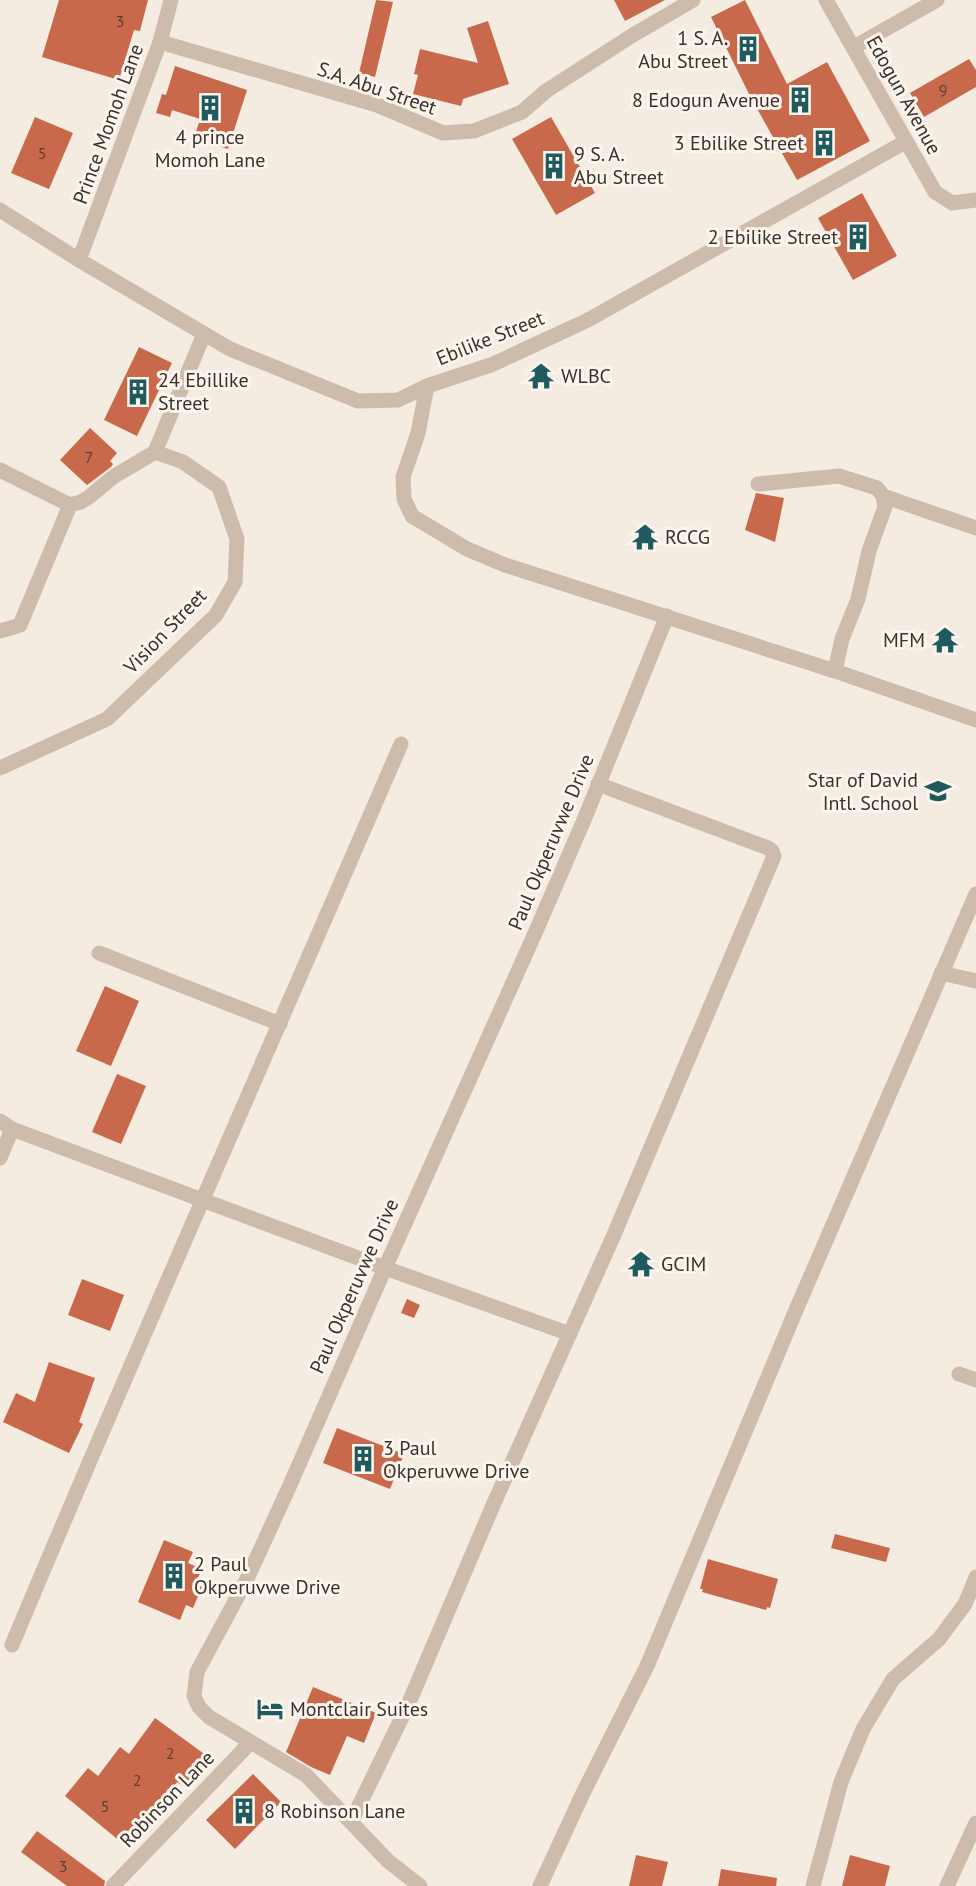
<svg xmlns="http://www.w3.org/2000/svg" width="976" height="1886" viewBox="0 0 976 1886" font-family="'PT Sans',sans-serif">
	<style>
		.building { fill: #c8694b }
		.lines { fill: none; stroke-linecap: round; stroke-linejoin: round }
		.minor { stroke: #cdbbac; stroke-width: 15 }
		.labels { text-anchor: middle; stroke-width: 6; stroke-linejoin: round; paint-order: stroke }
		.number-label { font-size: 16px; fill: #5e3e33 }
		.poi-label { font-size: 20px; fill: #3b302b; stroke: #fbf5ee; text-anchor: start }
		.street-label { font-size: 20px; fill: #3b302b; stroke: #fbf5ee }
	</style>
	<rect width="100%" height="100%" fill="#f4ebe1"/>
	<g class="building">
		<path d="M 59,0 L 148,0 L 140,31 L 134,30 L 119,80 L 42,57 Z"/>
		<path d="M 376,0 L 393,2 L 375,77 L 359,73 Z"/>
		<path d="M 614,0 L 665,0 L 625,21 Z"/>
		<path d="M 745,0 L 787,84 L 827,62 L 870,141 L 797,180 L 750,96 L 711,17 Z"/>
		<path d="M 488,21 L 509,84 L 463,99 L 461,106 L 413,94 L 418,75 L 414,74 L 420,49 L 478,63 L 467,28 Z"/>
		<path d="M 969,59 L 976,70 L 976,87 L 924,117 L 910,93 Z"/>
		<path d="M 175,66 L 247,90 L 228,149 L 194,138 L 200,119 L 172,110 L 170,117 L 156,113 L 162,94 L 166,95 Z"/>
		<path d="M 35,117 L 73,133 L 49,189 L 11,173 Z"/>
		<path d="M 551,117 L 595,193 L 556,215 L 512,139 Z"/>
		<path d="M 862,193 L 897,256 L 853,280 L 818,218 Z"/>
		<path d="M 139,347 L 172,363 L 137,436 L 104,420 Z"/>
		<path d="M 90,428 L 117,453 L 110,461 L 113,464 L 111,467 L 87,485 L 60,460 Z"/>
		<path d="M 756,493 L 784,498 L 775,542 L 745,530 Z"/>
		<path d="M 105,986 L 139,1001 L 111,1066 L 76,1051 Z"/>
		<path d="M 117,1074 L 146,1086 L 121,1144 L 92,1132 Z"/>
		<path d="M 82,1279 L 124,1295 L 110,1331 L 68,1315 Z"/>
		<path d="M 407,1299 L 420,1305 L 414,1318 L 401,1313 Z"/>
		<path d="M 49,1362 L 95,1378 L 79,1422 L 83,1424 L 69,1453 L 3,1422 L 16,1393 L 35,1402 Z"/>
		<path d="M 337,1428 L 404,1454 L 390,1489 L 323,1463 Z"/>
		<path d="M 835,1534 L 890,1548 L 886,1562 L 831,1548 Z"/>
		<path d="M 164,1540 L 193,1552 L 188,1563 L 202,1569 L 195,1584 L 202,1587 L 193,1608 L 186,1605 L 180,1620 L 138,1602 Z"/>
		<path d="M 708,1559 L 778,1579 L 770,1608 L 767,1607 L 766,1610 L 702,1592 L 703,1589 L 700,1589 Z"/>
		<path d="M 313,1687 L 376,1713 L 364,1743 L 347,1736 L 330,1775 L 311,1767 L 286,1752 Z"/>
		<path d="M 155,1718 L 207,1756 L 185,1787 L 177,1782 L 154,1813 L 150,1810 L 122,1843 L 65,1796 L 88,1768 L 98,1776 L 120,1747 L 129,1754 Z"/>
		<path d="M 253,1774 L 281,1802 L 235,1849 L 206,1820 Z"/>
		<path d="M 37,1831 L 105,1881 L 104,1886 L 67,1886 L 21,1852 Z"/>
		<path d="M 636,1855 L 668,1862 L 662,1886 L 629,1886 Z"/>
		<path d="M 850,1855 L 890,1866 L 885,1886 L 842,1886 Z"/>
		<path d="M 721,1869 L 777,1878 L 776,1886 L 718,1886 Z"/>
	</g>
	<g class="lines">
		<g class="minor">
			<path d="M 826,0 L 935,192 L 952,203 L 976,200"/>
			<path d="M 160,42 L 377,105 L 443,133 L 474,131 L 522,112 L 546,91 L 633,35 L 693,0"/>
			<path d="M 854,47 L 937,0"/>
			<path d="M 0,210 L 79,260 L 230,349 L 358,401 L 398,400 L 427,386 L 491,365 L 588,320 L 905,142"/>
			<path d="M 79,260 L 160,42 L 171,0"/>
			<path d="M 427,386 L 418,433 L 403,477 L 404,499 L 412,516 L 467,549 L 505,565 L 835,671 L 976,720"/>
			<path d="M 0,470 L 70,505 L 81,502 L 89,497 L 113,477 L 155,452 L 204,334"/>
			<path d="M 758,484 L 839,476 L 877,488 L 883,496 L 885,507 L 869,551 L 858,599 L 842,639 L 835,671"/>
			<path d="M 883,496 L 976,528"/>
			<path d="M 0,631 L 20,625 L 70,505"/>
			<path d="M 0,768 L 107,719 L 216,615 L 235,582 L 237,539 L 219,487 L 183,462 L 155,452"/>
			<path d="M 99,953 L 280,1024"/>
			<path d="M 941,973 L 976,981"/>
			<path d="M 0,1121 L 12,1129 L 385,1268 L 570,1334"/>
			<path d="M 0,1158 L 12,1129"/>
			<path d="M 959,1374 L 976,1380"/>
			<path d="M 12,1645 C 138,1343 271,1045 401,744"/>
			<path d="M 351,1822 L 408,1705 L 494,1503 L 613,1237 L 774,856 L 772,851 L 768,848 L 598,784"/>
			<path d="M 113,1886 L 251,1742"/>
			<path d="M 420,1886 L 388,1861 L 306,1775 L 209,1717 L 199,1707 L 194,1696 L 197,1672 L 247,1579 L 290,1485 L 385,1268 L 536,931 L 584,820 L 667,616"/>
			<path d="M 540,1886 L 584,1791 L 647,1666 L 796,1310 L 976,894"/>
			<path d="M 813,1886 L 841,1782 L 863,1729 L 893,1679 L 939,1639 L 965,1604 L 976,1577"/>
			<path d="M 947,1886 L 976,1823"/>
		</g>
	</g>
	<defs>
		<g id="building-bare" transform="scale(2.07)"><path d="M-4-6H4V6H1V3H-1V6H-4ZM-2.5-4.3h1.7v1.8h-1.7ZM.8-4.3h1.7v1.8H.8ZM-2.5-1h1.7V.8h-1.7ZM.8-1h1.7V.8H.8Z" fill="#1f5a5e" stroke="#fbf5ee" stroke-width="2.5" paint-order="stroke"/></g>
		<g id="temple-bare" transform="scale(2.07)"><path d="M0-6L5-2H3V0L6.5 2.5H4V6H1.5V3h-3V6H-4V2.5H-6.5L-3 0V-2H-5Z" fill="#1f5a5e" stroke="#fbf5ee" stroke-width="2.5" paint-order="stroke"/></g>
		<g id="school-bare" transform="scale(2.07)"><path d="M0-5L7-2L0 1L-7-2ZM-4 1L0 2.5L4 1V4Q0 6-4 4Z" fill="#1f5a5e" stroke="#fbf5ee" stroke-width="2.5" paint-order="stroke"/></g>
		<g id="hotel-bare" transform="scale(2.07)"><path d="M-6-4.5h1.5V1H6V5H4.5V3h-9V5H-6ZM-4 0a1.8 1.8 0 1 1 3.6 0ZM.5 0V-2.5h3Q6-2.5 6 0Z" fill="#1f5a5e" stroke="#fbf5ee" stroke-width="2.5" paint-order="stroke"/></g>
	</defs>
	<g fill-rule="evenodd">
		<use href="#building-bare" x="748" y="49"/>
		<use href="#building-bare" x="800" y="100"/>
		<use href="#building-bare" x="210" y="108"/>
		<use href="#building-bare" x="824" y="143"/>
		<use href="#building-bare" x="554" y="166"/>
		<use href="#building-bare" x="858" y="237"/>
		<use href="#temple-bare" x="541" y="376"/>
		<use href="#building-bare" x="138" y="392"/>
		<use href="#temple-bare" x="645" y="537"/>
		<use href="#temple-bare" x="945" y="640"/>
		<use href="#school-bare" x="938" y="791"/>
		<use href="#temple-bare" x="641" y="1264"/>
		<use href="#building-bare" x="363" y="1459"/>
		<use href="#building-bare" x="174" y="1576"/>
		<use href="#hotel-bare" x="270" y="1709"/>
		<use href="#building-bare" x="244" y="1811"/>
	</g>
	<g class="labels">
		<g class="number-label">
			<text x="120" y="27">3</text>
			<text x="943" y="96">9</text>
			<text x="42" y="159">5</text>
			<text x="89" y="463">7</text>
			<text x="170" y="1759">2</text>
			<text x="137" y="1786">2</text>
			<text x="105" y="1812">5</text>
			<text x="63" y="1872">3</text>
		</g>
		<g class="poi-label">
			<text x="728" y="45" text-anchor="end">1 S. A.<tspan x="728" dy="23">Abu Street</tspan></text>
			<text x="780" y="107" text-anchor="end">8 Edogun Avenue</text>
			<text x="210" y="144" text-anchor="middle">4 prince<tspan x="210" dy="23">Momoh Lane</tspan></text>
			<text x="804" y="150" text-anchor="end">3 Ebilike Street</text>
			<text x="574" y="161">9 S. A.<tspan x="574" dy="23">Abu Street</tspan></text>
			<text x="838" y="244" text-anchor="end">2 Ebilike Street</text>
			<text x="561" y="383">WLBC</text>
			<text x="158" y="387">24 Ebillike<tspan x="158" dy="23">Street</tspan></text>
			<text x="665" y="544">RCCG</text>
			<text x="925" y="647" text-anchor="end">MFM</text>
			<text x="918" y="787" text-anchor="end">Star of David<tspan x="918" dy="23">Intl. School</tspan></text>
			<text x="661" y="1271">GCIM</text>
			<text x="383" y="1455">3 Paul<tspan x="383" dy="23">Okperuvwe Drive</tspan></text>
			<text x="194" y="1571">2 Paul<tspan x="194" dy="23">Okperuvwe Drive</tspan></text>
			<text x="290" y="1716">Montclair Suites</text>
			<text x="264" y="1818">8 Robinson Lane</text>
		</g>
		<g class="street-label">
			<text transform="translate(377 88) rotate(19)" y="7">S.A. Abu Street</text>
			<text transform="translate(904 95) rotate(61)" y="7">Edogun Avenue</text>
			<text transform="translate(108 124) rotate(-70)" y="7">Prince Momoh Lane</text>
			<text transform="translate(490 338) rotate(-22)" y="7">Ebilike Street</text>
			<text transform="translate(165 631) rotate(-46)" y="7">Vision Street</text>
			<text transform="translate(551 842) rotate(-67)" y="7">Paul Okperuvwe Drive</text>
			<text transform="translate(354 1286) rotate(-66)" y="7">Paul Okperuvwe Drive</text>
			<text transform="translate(167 1799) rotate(-46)" y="7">Robinson Lane</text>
		</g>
	</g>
</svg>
